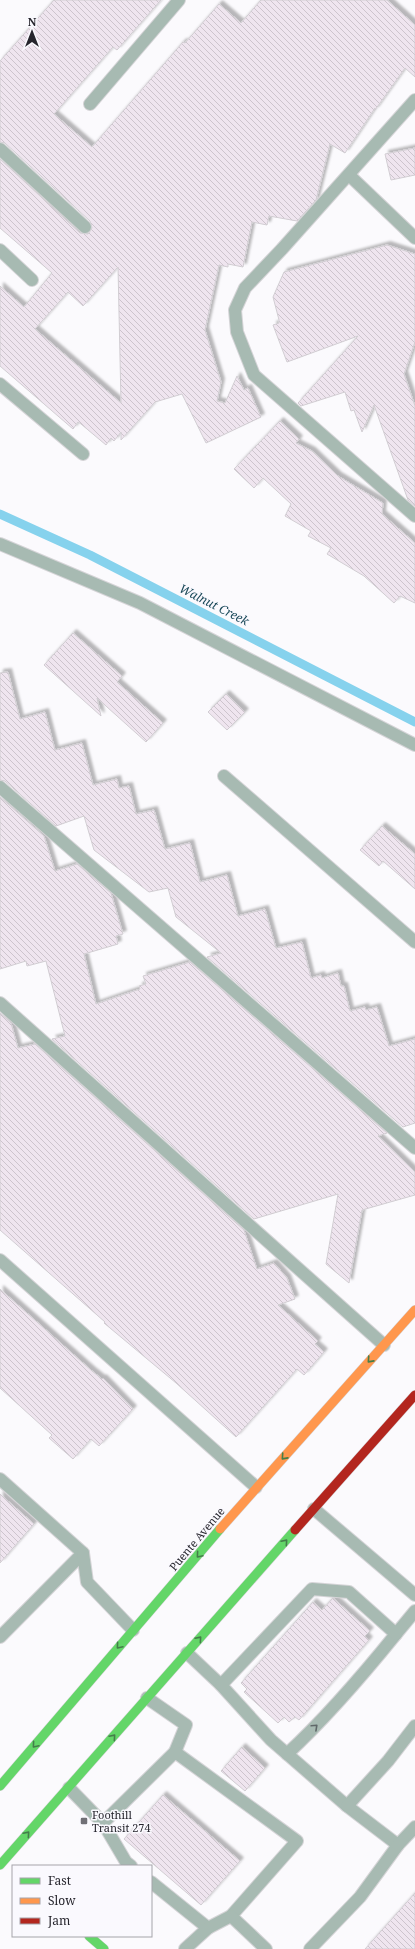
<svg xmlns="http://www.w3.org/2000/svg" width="415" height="1949" viewBox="0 0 415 1949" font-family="'Noto Serif',serif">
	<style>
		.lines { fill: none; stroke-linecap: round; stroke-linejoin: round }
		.stream { stroke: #86d2ed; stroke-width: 9 }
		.building { fill: url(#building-back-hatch); stroke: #d1cdd2; fill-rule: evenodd; filter: url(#shadow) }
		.lane-casing { stroke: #d5d4d7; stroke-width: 14 }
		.fast-casing { stroke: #d5d4d7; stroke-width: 10 }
		.slow-casing { stroke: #d5d4d7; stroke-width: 10 }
		.jam-casing { stroke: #d5d4d7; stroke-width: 10 }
		.lane { stroke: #a7bab2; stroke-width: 12 }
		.fast { stroke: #63d668; stroke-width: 9 }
		.slow { stroke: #ff974d; stroke-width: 9 }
		.jam { stroke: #b3261e; stroke-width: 9 }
		.oneway { stroke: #447e4a }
		.oneway2 { stroke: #606869 }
		.poi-dot { fill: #717076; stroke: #faf9fe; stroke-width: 1.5 }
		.labels { text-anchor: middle; stroke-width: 3; stroke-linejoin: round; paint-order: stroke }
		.street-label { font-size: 11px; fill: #26252d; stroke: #faf9fe }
		.poi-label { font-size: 11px; fill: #26252d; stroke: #faf9fe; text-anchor: start }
		.water-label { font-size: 12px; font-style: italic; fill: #1c4a5a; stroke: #faf9fe }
	</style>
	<defs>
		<pattern id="building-back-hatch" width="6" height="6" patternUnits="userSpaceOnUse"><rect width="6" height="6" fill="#efe5ef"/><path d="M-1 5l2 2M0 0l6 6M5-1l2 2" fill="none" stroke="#cdc4cd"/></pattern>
		<filter id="shadow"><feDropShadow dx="3.5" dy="-3.5" stdDeviation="1" flood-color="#0004"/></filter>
	</defs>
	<rect width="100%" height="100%" fill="#fbfafd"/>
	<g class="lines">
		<path class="stream" d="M 0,514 L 90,555 L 415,722"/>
	</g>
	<g class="building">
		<path d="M 54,0 L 161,0 L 117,50 L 113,47 L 54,114 L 92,147 L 183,42 L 185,43 L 219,4 L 241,23 L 261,0 L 387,0 L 415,25 L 415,77 L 405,68 L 375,110 L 375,108 L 345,153 L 330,144 L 316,200 L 297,221 L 269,216 L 267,225 L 252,222 L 243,267 L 228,264 L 228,267 L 219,265 L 205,330 L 221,382 L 217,401 L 225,403 L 237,376 L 244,390 L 248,388 L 261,417 L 206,443 L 182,394 L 155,402 L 121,440 L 121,432 L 114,441 L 111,438 L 106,445 L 81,424 L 78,422 L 73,429 L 0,366 L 0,286 L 24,307 L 52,273 L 0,228 L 0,159 L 80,233 L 88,234 L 92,228 L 90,221 L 5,143 L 0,142 L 0,61 ZM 118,267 L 121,403 L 35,329 L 68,292 L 83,306 Z"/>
		<path d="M 415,148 L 415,175 L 391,180 L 385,154 Z"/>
		<path d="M 387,245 L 415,254 L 415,342 L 404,374 L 415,406 L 415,506 L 408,500 L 374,405 L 362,432 L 354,410 L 351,411 L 345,392 L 301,406 L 298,403 L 358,336 L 287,362 L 273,325 L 279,323 L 279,320 L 273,297 L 284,272 Z"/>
		<path d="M 280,421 L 299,439 L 296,443 L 312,451 L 338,476 L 383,503 L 382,514 L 415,543 L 415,603 L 400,596 L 394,603 L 364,576 L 327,554 L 331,548 L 308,536 L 311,531 L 285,516 L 291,504 L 263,478 L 254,488 L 234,469 Z"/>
		<path d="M 73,633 L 122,676 L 117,682 L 163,723 L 146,742 L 97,698 L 101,716 L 44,665 Z"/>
		<path d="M 8,672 L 20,719 L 45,712 L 55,750 L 82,743 L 93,785 L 117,779 L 119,788 L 129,786 L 136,814 L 154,810 L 165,849 L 190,843 L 200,882 L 227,875 L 238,916 L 265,909 L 276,948 L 302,942 L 311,978 L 321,975 L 322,978 L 338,973 L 341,986 L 344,986 L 350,1011 L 365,1007 L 366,1010 L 377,1007 L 389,1046 L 415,1039 L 415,1123 L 403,1127 L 207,957 L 221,953 L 176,917 L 168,888 L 149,892 L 94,850 L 84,816 L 56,826 L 5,781 L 0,780 L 0,673 Z"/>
		<path d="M 226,694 L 245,712 L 227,730 L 208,712 Z"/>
		<path d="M 0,797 L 44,836 L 55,871 L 77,864 L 111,893 L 123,934 L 116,936 L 118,944 L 84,954 L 96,1004 L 140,989 L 139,986 L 146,984 L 143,976 L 190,962 L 387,1133 L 378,1136 L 415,1172 L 415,1195 L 362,1210 L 349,1283 L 326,1264 L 338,1194 L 254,1219 L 52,1039 L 65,1036 L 46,961 L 27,966 L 26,961 L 0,969 Z"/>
		<path d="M 382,826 L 415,854 L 415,889 L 383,861 L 379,866 L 360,850 Z"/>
		<path d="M 0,1013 L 11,1023 L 18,1048 L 35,1044 L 244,1230 L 257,1269 L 274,1263 L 287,1278 L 295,1299 L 278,1305 L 318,1341 L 315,1344 L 324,1352 L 304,1375 L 297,1369 L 236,1437 L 176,1383 L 104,1323 L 105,1322 L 0,1230 Z"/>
		<path d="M 0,1289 L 92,1371 L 102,1379 L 103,1378 L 133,1409 L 99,1446 L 91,1439 L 73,1459 L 49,1438 L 52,1435 L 0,1388 Z"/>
		<path d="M 0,1494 L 34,1524 L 0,1563 Z"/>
		<path d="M 333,1598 L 370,1631 L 365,1636 L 369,1640 L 299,1720 L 295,1717 L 289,1722 L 284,1717 L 278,1723 L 244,1692 L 247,1689 L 241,1683 L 313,1602 L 322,1610 Z"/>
		<path d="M 242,1747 L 265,1768 L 245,1791 L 221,1771 Z"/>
		<path d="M 163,1795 L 240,1861 L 201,1905 L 124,1839 Z"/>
		<path d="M 415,1893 L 415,1949 L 365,1949 Z"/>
	</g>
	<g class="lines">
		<g class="lane-casing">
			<g id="lane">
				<path d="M 415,100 L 282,249 L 245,288 L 235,310 L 237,332 L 254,375 L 415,516"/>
				<path d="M 90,104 L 179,0"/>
				<path d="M 0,149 L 85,227"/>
				<path d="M 349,175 L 415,238"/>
				<path d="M 0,250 L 32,280"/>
				<path d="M 0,384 L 83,454"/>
				<path d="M 0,544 L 140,603 L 415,745"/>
				<path d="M 224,776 L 415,942"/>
				<path d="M 0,787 L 415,1148"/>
				<path d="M 0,1003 L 384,1345"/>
				<path d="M 0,1260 L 256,1487"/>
				<path d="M 0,1479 L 83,1553 L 0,1637"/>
				<path d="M 314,1509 L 415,1595"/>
				<path d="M 83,1553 L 87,1582 L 133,1630"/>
				<path d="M 187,1653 L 221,1685"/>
				<path d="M 147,1698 L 186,1725 L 175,1752"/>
				<path d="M 287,1754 C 327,1717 362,1676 396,1634"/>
				<path d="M 69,1788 L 103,1823"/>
				<path d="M 347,1806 L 271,1740 L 221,1685 L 312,1589 L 349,1592 L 396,1634 L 415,1611"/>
				<path d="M 398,1845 L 347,1806 L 388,1761 L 415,1726"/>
				<path d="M 131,1866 L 126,1862 L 103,1823 L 175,1752 L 297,1841 L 231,1916 L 208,1928 L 151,1882"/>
				<path d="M 231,1916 L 266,1949"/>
				<path d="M 185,1949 L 208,1928"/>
				<path d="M 310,1949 L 360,1897 L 398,1845 L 415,1827"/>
			</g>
		</g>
		<g class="fast-casing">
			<g id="fast">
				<path d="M 0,1786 L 220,1529"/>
				<path d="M 0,1865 L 295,1530"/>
				<path d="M 89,1936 L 104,1949"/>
			</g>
		</g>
		<g class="slow-casing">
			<path id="slow" d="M 220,1529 L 415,1310"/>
		</g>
		<g class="jam-casing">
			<path id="jam" d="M 295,1530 L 415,1395"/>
		</g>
		<use href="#lane" class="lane"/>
		<use href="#fast" class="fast"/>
		<use href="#slow" class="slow"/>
		<use href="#jam" class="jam"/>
	</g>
	<defs><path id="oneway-chevron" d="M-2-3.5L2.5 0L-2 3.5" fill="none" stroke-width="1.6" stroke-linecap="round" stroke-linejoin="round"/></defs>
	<g class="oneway">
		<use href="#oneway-chevron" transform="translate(370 1360) rotate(132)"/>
		<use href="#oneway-chevron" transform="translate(284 1457) rotate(132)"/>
		<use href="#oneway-chevron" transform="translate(285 1542) rotate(-49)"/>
		<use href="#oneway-chevron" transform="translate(199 1555) rotate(130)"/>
		<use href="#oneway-chevron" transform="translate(199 1639) rotate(-49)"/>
		<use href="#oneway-chevron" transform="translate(119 1646) rotate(130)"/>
		<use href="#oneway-chevron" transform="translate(113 1737) rotate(-49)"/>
		<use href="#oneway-chevron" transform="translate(35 1745) rotate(130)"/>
		<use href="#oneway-chevron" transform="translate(27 1834) rotate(-49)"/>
	</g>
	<use class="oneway2" href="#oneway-chevron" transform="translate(315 1727) rotate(-43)"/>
	<rect class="poi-dot" x="80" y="1817" width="8" height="8" rx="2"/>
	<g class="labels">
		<g class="street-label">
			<text transform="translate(197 1539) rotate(-50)" y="4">Puente Avenue</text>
		</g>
		<g class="poi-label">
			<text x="92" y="1819">Foothill<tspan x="92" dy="13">Transit 274</tspan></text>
		</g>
		<g class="water-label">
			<text transform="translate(214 605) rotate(27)" y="4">Walnut Creek</text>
		</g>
	</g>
	<rect x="12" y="1865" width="140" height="72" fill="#faf9fe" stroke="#a5a4aa"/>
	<rect x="20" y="1878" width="20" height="6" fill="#63d668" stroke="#a5a4aa"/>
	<text x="48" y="1885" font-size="12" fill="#26252d">Fast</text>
	<rect x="20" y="1898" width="20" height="6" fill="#ff974d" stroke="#a5a4aa"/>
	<text x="48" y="1905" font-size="12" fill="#26252d">Slow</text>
	<rect x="20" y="1918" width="20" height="6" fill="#b3261e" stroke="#a5a4aa"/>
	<text x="48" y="1925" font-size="12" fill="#26252d">Jam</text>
	<g transform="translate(32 32)" stroke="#faf9fe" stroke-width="3" paint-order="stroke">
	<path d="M0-3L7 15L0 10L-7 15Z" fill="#26252d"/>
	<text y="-6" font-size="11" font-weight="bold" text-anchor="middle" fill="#26252d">N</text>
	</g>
</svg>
